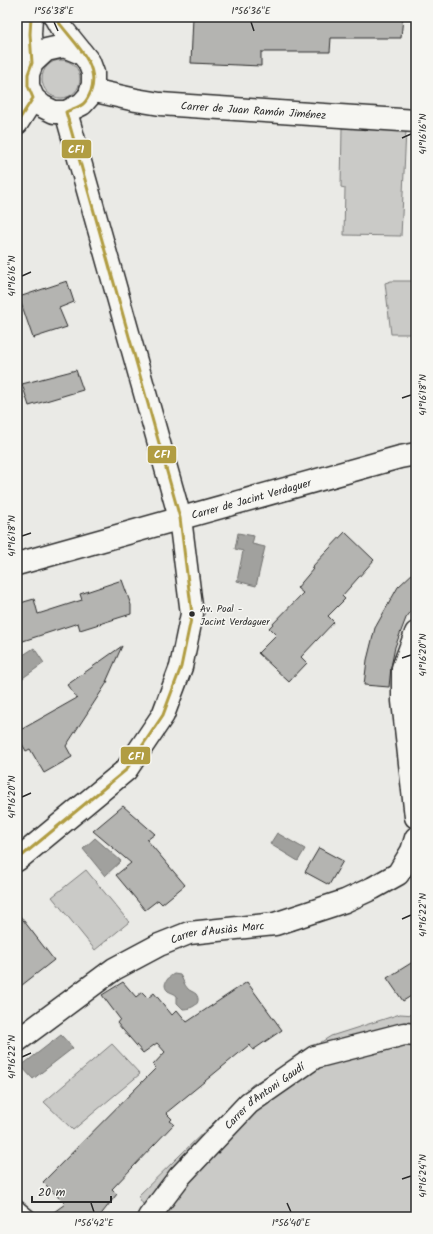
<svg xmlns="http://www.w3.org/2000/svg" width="433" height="1234" viewBox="0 0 433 1234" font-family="Kalam,sans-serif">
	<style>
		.green { fill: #cacac7; stroke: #7a7a79 }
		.water { fill: #a1a19e; stroke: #727270 }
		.building { fill: #b4b4b1; stroke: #2b2b2b }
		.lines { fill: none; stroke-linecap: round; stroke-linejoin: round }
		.service-casing { stroke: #2b2b2b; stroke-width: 16 }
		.minor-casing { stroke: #2b2b2b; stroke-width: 25 }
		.service { stroke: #f6f6f2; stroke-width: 13 }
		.minor { stroke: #f6f6f2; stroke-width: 22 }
		.bus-1-casing { stroke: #f6f6f2; stroke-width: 6 }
		.bus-1 { stroke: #b19d42; stroke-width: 3 }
		.ticks { fill: none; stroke: #2b2b2b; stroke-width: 1.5 }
		.bus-dot { fill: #2b2b2b; stroke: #f6f6f2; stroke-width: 1.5 }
		.labels { text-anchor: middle; stroke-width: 3; stroke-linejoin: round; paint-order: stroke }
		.bus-label { font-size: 10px; fill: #2b2b2b; stroke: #f6f6f2; text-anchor: start }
		.street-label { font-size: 11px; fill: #2b2b2b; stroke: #f6f6f2 }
		.line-badge { stroke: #f6f6f2; stroke-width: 1.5 }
		.badge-label { font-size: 11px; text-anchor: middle; font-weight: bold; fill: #fff }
		.neatline { fill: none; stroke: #2b2b2b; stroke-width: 1.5 }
		.ticks-label { font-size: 10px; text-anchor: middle; fill: #2b2b2b }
	</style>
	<rect width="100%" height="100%" fill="#eaeae6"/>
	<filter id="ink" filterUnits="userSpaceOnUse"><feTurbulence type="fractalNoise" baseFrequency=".025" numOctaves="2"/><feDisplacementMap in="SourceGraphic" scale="8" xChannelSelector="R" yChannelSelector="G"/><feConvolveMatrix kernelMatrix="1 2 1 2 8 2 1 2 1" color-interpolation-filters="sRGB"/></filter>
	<g filter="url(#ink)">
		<g class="green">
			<circle cx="61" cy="79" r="19"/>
			<path d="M 342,128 L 406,130 L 401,236 L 344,235 L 345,188 L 341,187 Z"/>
			<path d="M 391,281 L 416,281 L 416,334 L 391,334 L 385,283 Z"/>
			<path d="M 86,870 L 129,922 L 95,950 L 52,897 Z"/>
			<path d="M 400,1014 L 416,1015 L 416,1217 L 151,1217 L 138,1196 L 252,1085 L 331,1036 Z"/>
			<path d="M 112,1044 L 140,1074 L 73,1130 L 44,1102 Z"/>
		</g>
		<g class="water">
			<path d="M 238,533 L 254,536 L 252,544 L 265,547 L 256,586 L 237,581 L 243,551 L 235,549 Z"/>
			<path d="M 34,648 L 44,663 L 17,682 L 17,659 Z"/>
			<path d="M 277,833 L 305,849 L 298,861 L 270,844 Z"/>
			<path d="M 95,838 L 121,861 L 105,876 L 83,849 Z"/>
			<path d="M 174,974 L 180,975 C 183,979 184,985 188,989 C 190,991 194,992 196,994 C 203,1004 191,1009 183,1009 L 177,1003 L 177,996 C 174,993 171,993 168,991 C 161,985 168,977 174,974 Z"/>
			<path d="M 61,1035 L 73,1048 L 33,1079 L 21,1066 Z"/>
		</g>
		<g class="building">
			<path d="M 193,17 L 403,17 L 401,38 L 331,38 L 330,52 L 261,52 L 261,66 L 191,63 Z"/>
			<path d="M 67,281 L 74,302 L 59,308 L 67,327 L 33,338 L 19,297 Z"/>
			<path d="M 76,370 L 83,390 L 29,406 L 22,384 Z"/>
			<path d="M 345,532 L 374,560 L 342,596 L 345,599 L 328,616 L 334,622 L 301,657 L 307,663 L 289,682 L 258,653 L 276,635 L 269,628 L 303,593 L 297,588 L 313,569 L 311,568 Z"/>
			<path d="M 416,570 L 416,605 L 406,618 L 395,647 L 391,667 L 389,687 L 364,685 L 367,660 L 375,628 L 398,587 Z"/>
			<path d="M 122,580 L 131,605 L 131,614 L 80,630 L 78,623 L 17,643 L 17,604 L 34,599 L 38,614 L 82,600 L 80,594 Z"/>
			<path d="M 122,646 L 106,682 L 108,681 L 66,746 L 72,757 L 44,773 L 30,749 L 26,751 L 17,735 L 17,732 L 77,698 L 67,685 Z"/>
			<path d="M 123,806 L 155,834 L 147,840 L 185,885 L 162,904 L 158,900 L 145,910 L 116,875 L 131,863 L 93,831 Z"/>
			<path d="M 319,848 L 343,861 L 329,885 L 305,872 Z"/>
			<path d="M 17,912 L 54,960 L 17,989 Z"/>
			<path d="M 416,960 L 416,993 L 403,1001 L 387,978 Z"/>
			<path d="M 123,982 L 136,997 L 142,992 L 148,998 L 154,993 L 172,1015 L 177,1010 L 187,1022 L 247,982 L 282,1030 L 253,1050 L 249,1045 L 166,1113 L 172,1119 L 170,1121 L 174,1124 L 112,1189 L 117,1194 L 99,1217 L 47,1217 L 65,1204 L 43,1182 L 156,1068 L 153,1065 L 165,1052 L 157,1043 L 143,1053 L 117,1023 L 120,1019 L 102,995 Z"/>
		</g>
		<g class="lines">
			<g class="service-casing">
				<path id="service" d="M 17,1207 L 29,1217"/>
			</g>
			<g class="minor-casing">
				<g id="minor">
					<path d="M 31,17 L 30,34 L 32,63"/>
					<path d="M 55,17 L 60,26 L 89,62 L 93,73 L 93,84 L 90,95 L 82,104 L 66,112 L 54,112 L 42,106 L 33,98 L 28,86 L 28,74 L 32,63 L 46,50 L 64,46 L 81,53"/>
					<path id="s1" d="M 91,90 L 136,100 L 160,104 L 416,121"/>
					<path d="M 17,123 L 33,98"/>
					<path id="s2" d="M 17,564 L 400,457 L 416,454"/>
					<path d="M 416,633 L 403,668 L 403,701 L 416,817"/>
					<path d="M 17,860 L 126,770 L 163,715 L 181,667 L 192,614 L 180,518 L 66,112"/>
					<path id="s3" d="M 17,1041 L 114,969 L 159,945 L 189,933 L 275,924 L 345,901 L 373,888 L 398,874 L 412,851 L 416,838"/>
					<path id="s4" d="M 149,1217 L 180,1176 L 249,1103 L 315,1057 L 404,1034 L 416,1035"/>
				</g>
			</g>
			<use href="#service" class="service"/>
			<use href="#minor" class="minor"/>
			<g class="bus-1-casing">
				<g id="bus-1">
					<path d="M 17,123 L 33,98 L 28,86 L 28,74 L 32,63 L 30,34 L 31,17"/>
					<path d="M 17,860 L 126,770 L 163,715 L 181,667 L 192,614 L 180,518 L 66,112 C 71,109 78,108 83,104 C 87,101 89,96 91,91 C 101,62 69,39 55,17"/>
				</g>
			</g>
			<use href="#bus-1" class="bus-1"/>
		</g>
	</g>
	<path class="ticks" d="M 54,22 L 58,31M 251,22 L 254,31M 402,138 L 411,134M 22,276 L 31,272M 402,398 L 411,395M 22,536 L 31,533M 402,658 L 411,655M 22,797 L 31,793M 402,919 L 411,915M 22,1057 L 31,1053M 402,1179 L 411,1176M 91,1203 L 94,1212M 287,1203 L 291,1212"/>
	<circle class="bus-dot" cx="192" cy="614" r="3.5"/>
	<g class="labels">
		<g class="bus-label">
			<text x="200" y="612">Av. Poal -<tspan x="200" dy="13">Jacint Verdaguer</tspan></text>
		</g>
		<g class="street-label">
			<text dy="4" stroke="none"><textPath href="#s1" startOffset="164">Carrer de Juan Ramón Jiménez</textPath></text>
			<text dy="4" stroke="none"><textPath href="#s2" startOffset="243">Carrer de Jacint Verdaguer</textPath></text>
			<text dy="4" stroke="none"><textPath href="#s3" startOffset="232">Carrer d'Ausiàs Marc</textPath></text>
			<text dy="4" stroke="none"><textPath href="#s4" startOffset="168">Carrer d'Antoni Gaudí</textPath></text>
		</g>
	</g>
	<g class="line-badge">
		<rect x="61" y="139" width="31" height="20" rx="4" fill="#b19d42"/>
		<rect x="147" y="445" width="30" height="19" rx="4" fill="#b19d42"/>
		<rect x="120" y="746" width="31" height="19" rx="4" fill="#b19d42"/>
	</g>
	<g class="badge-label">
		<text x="76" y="153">CF1</text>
		<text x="162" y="458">CF1</text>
		<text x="136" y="760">CF1</text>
	</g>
	<rect width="433" height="1234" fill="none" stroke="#f6f6f2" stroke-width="44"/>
	<path d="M32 1196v6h79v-6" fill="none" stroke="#2b2b2b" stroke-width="2"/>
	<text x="38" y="1196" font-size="12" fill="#2b2b2b" stroke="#f6f6f2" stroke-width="3" paint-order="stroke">20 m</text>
	<rect x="22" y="22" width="389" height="1190" class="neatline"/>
	<g class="ticks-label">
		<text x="54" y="14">1°56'38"E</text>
		<text x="251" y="14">1°56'36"E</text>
		<text transform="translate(422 134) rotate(-90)" y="4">41°16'16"N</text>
		<text transform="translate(11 276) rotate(-90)" y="4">41°16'16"N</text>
		<text transform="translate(422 395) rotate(-90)" y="4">41°16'18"N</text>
		<text transform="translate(11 536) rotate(-90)" y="4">41°16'18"N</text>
		<text transform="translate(422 655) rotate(-90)" y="4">41°16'20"N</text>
		<text transform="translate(11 797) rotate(-90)" y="4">41°16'20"N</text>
		<text transform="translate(422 915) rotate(-90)" y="4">41°16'22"N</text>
		<text transform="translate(11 1057) rotate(-90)" y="4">41°16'22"N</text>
		<text transform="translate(422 1176) rotate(-90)" y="4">41°16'24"N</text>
		<text x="94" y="1226">1°56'42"E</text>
		<text x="291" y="1226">1°56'40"E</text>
	</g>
</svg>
